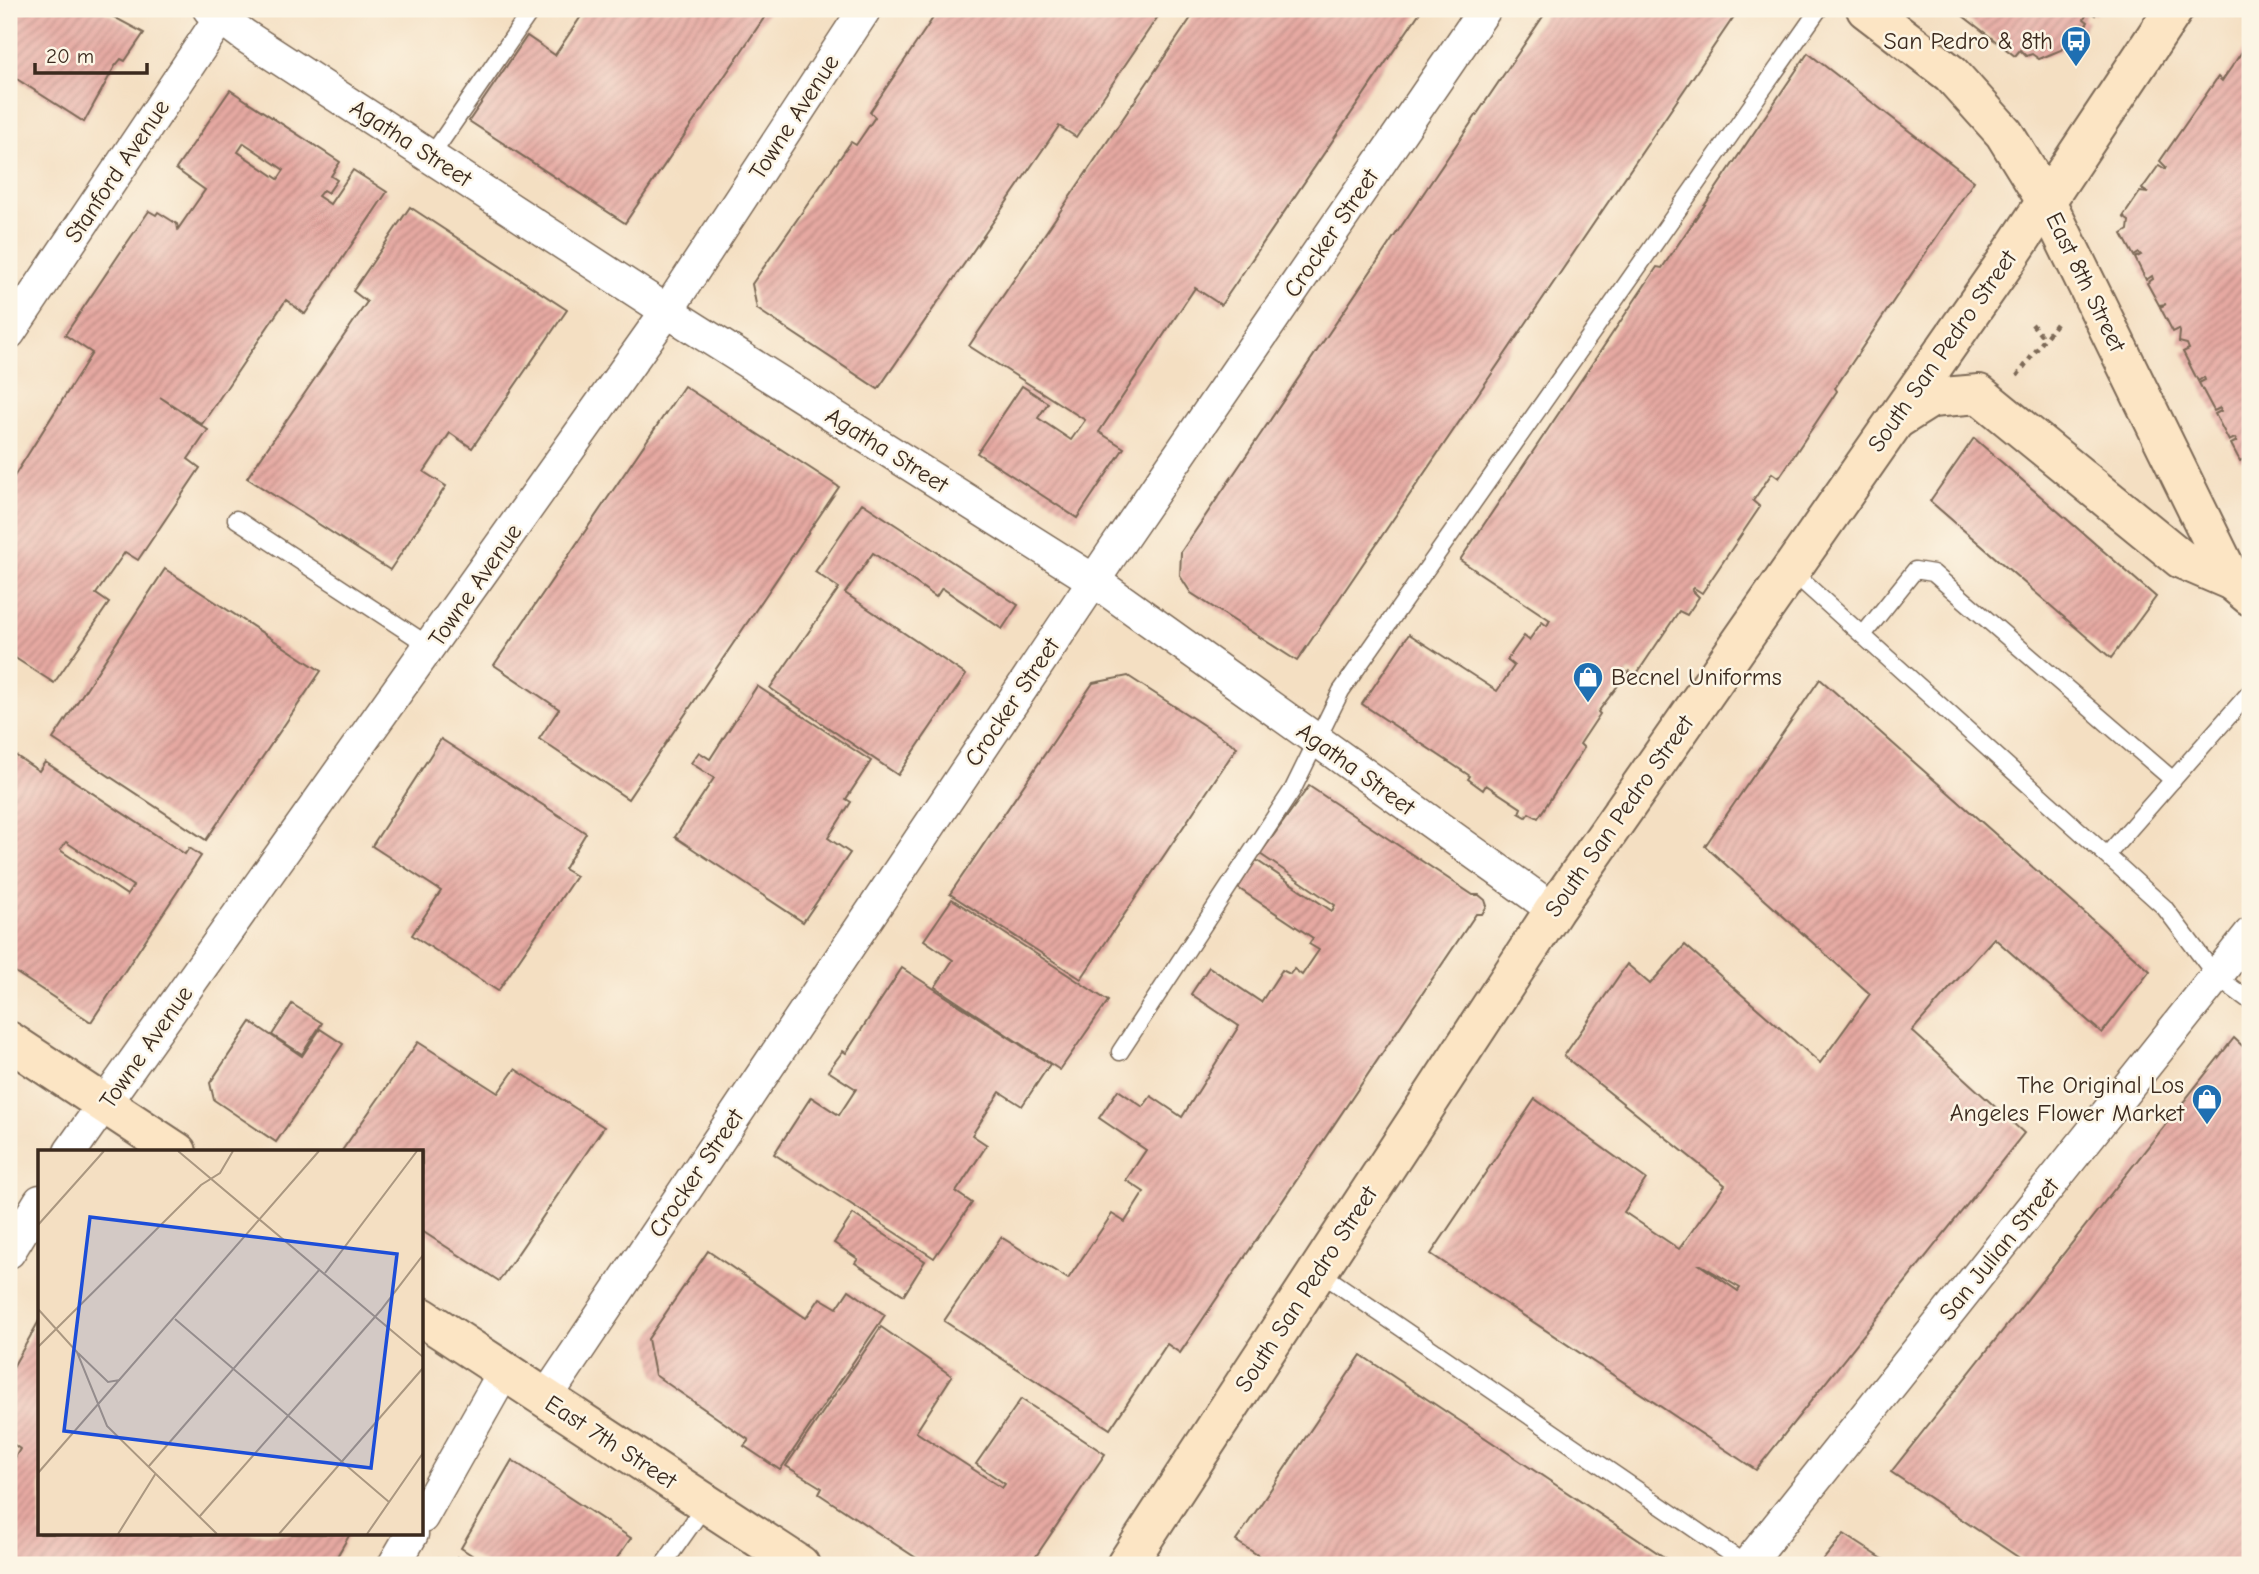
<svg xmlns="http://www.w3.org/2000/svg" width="2259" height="1574" viewBox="0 0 2259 1574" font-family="'Comic Neue',sans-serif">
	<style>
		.building { fill: url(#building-hatch); fill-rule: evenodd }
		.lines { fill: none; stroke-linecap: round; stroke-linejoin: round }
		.service-casing { stroke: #7c6957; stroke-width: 19 }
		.minor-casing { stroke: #7c6957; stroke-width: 35 }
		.secondary-casing { stroke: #7c6957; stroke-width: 42 }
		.path { stroke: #7c6957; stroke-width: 4.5; stroke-dasharray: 5 5; stroke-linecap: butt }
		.service { stroke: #fff; stroke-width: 16 }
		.minor { stroke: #fff; stroke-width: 32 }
		.secondary { stroke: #fce5c4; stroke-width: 38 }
		.labels { text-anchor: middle; stroke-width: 5; stroke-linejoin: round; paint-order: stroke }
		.poi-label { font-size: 24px; fill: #3b2a1e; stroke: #fcf5e5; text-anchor: end }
		.street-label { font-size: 24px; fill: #3b2a1e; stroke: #fcf5e5 }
		.inset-road { fill: none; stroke: #aa9780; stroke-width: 2 }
		.view { fill: #1d4ed8; fill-opacity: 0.15; stroke: #1d4ed8; stroke-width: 3.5 }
		.inset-edge { fill: none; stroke: #3b2a1e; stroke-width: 3.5 }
	</style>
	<defs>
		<pattern id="building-hatch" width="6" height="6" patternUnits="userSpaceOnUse" patternTransform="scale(1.75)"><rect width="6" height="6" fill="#e6a9a2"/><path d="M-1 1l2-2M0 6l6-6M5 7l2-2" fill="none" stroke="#bc8a83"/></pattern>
	</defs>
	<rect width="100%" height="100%" fill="#fcf5e5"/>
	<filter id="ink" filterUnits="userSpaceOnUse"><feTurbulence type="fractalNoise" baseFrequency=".0143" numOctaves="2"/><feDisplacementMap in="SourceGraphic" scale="14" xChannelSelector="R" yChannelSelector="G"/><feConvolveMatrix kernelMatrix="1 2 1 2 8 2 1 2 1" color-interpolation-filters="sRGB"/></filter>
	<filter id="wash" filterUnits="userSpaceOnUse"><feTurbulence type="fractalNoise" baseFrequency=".00686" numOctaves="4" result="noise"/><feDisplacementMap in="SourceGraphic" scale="28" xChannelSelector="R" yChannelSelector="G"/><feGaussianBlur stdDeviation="1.57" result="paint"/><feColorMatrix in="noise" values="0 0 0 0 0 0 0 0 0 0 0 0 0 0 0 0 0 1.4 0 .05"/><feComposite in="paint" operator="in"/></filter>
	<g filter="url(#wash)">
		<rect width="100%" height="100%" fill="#f4dfc2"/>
		<g id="blocks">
			<g class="building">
				<path d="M 9,9 L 99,9 L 144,33 L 125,61 L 121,59 L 115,66 L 84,122 L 9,74 Z"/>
				<path d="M 586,9 L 770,9 L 625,223 L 469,121 L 527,36 L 555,55 Z"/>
				<path d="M 939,9 L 1163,9 L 1076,137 L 1059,126 L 878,389 L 757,309 L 752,284 L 851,142 L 856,145 L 875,117 L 870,112 Z"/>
				<path d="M 1197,9 L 1422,9 L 1221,305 L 1195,288 L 1099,432 L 1124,448 L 1077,518 L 977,453 L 1022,386 L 1048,403 L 1038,418 L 1071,440 L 1085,420 L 969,346 Z"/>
				<path d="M 1548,9 L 1727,9 L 1735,15 L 1297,661 L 1191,593 L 1180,576 L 1181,552 Z"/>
				<path d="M 1954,9 L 2099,9 L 2095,15 L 2089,11 L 2084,19 L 2088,22 L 2075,42 L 2070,38 L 2061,50 L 2039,59 L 2032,54 L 2026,56 L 2020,50 L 2015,56 Z"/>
				<path d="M 2250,40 L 2250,457 L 2247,461 L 2246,458 L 2240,461 L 2231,444 L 2237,441 L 2235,438 L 2229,441 L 2215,414 L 2221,411 L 2220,408 L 2214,411 L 2199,383 L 2205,380 L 2204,377 L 2198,381 L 2183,352 L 2189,349 L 2187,344 L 2179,342 L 2180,332 L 2179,329 L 2173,332 L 2160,307 L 2166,304 L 2159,305 L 2147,283 L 2153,279 L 2152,276 L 2146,280 L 2135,258 L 2141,255 L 2139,253 L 2134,256 L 2122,234 L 2128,230 L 2129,221 L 2123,217 L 2140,192 L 2148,193 L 2142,189 L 2159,165 L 2165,169 L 2166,167 L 2160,161 L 2218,77 L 2222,81 Z"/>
				<path d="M 1808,53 L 1974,181 L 1835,388 L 1837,391 L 1779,478 L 1772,473 L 1753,501 L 1760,507 L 1702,593 L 1694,588 L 1692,590 L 1699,597 L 1687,615 L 1679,611 L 1636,675 L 1629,671 L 1598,712 L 1600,714 L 1580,744 L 1584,748 L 1538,818 L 1529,813 L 1526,817 L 1519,813 L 1521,808 L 1486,785 L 1483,790 L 1468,779 L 1470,776 L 1362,704 L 1409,634 L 1497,691 L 1514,666 L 1507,660 L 1524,636 L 1529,640 L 1542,622 L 1547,626 L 1550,620 L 1460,560 L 1657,267 L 1662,268 Z"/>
				<path d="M 230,90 L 340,162 L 331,176 L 337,180 L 328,193 L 323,190 L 318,196 L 330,204 L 353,170 L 387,192 L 305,314 L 286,300 L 202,424 L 160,397 L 208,430 L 188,459 L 200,468 L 138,560 L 125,552 L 96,594 L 109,603 L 54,683 L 9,654 L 9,475 L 13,478 L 92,353 L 65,335 L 120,253 L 149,211 L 156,215 L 158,212 L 177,224 L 178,229 L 205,190 L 176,169 ZM 244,143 L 284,170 L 278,179 L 238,152 Z"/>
				<path d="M 410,207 L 567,310 L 472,448 L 450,433 L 424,472 L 446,486 L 390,570 L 247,478 L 367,302 L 353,291 Z"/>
				<path d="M 684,386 L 839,487 L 628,799 L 539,739 L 559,709 L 494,665 Z"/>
				<path d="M 1974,438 L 2156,597 L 2111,658 L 1930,501 Z"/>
				<path d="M 862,503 L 1018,605 L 1002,629 L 942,588 L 936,597 L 873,553 L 845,593 L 966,675 L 898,775 L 770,688 L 839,588 L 815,572 Z"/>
				<path d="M 165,569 L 321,671 L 206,840 L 53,739 Z"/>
				<path d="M 1128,676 L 1237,747 L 1081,979 L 950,894 L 1093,683 Z"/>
				<path d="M 1820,679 L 2150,971 L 2102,1033 L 1994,938 L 1912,1031 L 2024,1133 L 1756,1470 L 1431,1254 L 1535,1099 L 1646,1179 L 1624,1212 L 1679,1249 L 1725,1185 L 1564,1056 L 1627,964 L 1650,984 L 1685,945 L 1820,1063 L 1870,994 L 1705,846 ZM 1700,1265 L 1701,1265 L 1740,1288 L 1738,1291 Z"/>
				<path d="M 757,686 L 871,761 L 846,799 L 851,802 L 828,838 L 850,853 L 803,922 L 675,837 L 714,778 L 691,763 L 699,752 L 710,759 Z"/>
				<path d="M 441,739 L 586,833 L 564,869 L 576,876 L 498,991 L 412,935 L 441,891 L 372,846 Z"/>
				<path d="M 9,751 L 39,771 L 45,762 L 185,854 L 189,848 L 201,856 L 91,1022 L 9,968 ZM 66,842 L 133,886 L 127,895 L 60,850 Z"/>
				<path d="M 1309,786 L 1473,895 L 1479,895 L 1485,900 L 1487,906 L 1482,914 L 1476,914 L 1180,1353 L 1167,1344 L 1110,1429 L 944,1321 L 1001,1237 L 1068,1279 L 1112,1214 L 1125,1222 L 1144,1192 L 1126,1180 L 1146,1150 L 1099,1118 L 1118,1090 L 1143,1107 L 1151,1096 L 1182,1117 L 1239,1026 L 1191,994 L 1209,967 L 1261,1002 L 1282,970 L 1290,974 L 1294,969 L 1302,975 L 1319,950 L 1309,944 L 1313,938 L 1238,888 L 1256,860 L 1332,911 L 1335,905 L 1260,854 Z"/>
				<path d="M 952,899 L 1108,1001 L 1060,1070 L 935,987 L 953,960 L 924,940 Z"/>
				<path d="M 902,968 L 1050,1064 L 1022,1106 L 1000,1092 L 972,1135 L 987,1145 L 956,1192 L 972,1203 L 934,1258 L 774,1154 L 811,1097 L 839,1115 L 856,1089 L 828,1071 L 843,1051 L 846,1053 Z"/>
				<path d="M 292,1004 L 322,1023 L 302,1054 L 272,1035 Z"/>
				<path d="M 251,1022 L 302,1056 L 320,1029 L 343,1044 L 276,1142 L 214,1100 L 210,1083 Z"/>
				<path d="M 2234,1038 L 2250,1053 L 2250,1565 L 2030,1565 L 1891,1472 Z"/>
				<path d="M 418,1042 L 498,1093 L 515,1069 L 604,1127 L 499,1281 L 422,1231 L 422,1152 L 341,1152 Z"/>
				<path d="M 853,1214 L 925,1261 L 904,1295 L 855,1263 L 858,1259 L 834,1243 Z"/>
				<path d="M 708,1251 L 806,1318 L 820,1298 L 837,1308 L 849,1290 L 885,1315 L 780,1470 L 744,1446 L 749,1440 L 655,1375 L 648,1339 Z"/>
				<path d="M 40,1319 L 40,1534 L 350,1534 L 332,1565 L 9,1565 L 9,1468 L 20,1449 L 9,1441 L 9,1374 Z"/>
				<path d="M 881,1327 L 952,1376 L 916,1432 L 1002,1488 L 1005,1484 L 976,1464 L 1021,1399 L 1105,1454 L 1030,1565 L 927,1565 L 819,1494 L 822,1488 L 786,1466 Z"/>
				<path d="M 1361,1355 L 1676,1565 L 1273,1565 L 1236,1541 Z"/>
				<path d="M 512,1460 L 631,1538 L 612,1565 L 487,1565 L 461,1548 Z"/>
				<path d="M 1844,1534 L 1892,1565 L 1819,1565 Z"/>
				<path d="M 457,1557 L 470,1565 L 453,1565 Z"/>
			</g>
		</g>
	</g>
	<g filter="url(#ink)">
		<use href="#blocks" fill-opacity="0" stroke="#7c6957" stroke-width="2"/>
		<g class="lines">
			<g class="service-casing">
				<g id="service">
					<path d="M 431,156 L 532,9"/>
					<path d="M 236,519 L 431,647"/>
					<path d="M 1791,571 L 2164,907 L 2216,976 L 2250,1001"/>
					<path d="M 1863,635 L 1915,570 L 1933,573 L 2173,780"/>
					<path d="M 2107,855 L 2250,692"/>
					<path d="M 1120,1052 L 1293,789 L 1341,691 L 1819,9"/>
					<path d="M 1318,1271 L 1747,1565"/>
					<path d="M 663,1565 L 706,1504"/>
				</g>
			</g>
			<g class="minor-casing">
				<g id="minor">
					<path d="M 209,9 L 245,36 L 667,311 L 1093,580 L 1554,910"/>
					<path d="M 9,333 L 226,9"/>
					<path d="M 70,1152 L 667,311 L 865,9"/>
					<path d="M 9,1252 L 40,1201"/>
					<path d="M 545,1399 L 1115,549 L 1485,9"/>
					<path d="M 422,1517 L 504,1372"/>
					<path d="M 394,1565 L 412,1534"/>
					<path d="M 1747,1565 L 2250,934"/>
				</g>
			</g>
			<g class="secondary-casing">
				<g id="secondary">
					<path d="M 1866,9 L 1951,74 L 2004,133 L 2046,201 L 2232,581 L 2250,596"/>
					<path d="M 1896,420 L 1931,398 L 1979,394 L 2181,559 L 2232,581"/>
					<path d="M 9,1041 L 177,1152"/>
					<path d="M 422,1317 L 800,1565"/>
					<path d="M 1126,1565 L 1554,910 L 2005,263 L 2174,9"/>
				</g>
			</g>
			<g class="path">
				<path d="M 2032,324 L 2044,339"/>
				<path d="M 2017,376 L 2058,321"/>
			</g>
			<use href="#service" class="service"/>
			<use href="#minor" class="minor"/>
			<use href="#secondary" class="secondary"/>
		</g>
	</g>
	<defs>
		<g id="bus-pin" transform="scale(1.575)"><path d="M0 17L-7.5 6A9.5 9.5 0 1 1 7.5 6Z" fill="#1f6fb2" stroke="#fcf5e5"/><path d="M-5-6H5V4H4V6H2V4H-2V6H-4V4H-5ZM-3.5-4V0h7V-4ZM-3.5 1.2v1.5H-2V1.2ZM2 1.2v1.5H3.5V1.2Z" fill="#fff"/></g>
		<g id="shop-pin" transform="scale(1.575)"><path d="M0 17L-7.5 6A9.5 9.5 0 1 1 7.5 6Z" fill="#1f6fb2" stroke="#fcf5e5"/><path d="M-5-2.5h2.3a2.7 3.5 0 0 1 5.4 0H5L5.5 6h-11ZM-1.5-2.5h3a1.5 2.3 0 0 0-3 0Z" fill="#fff"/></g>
	</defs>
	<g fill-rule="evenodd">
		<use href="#bus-pin" x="2076" y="41"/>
		<use href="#shop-pin" x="1588" y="677"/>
		<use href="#shop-pin" x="2207" y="1099"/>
	</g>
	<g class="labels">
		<g class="poi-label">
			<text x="2053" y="49">San Pedro &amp; 8th</text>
			<text x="1611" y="685" text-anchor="start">Becnel Uniforms</text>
			<text x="2184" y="1093">The Original Los<tspan x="2184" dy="28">Angeles Flower Market</tspan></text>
		</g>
		<g class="street-label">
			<text transform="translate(794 117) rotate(-57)" y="8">Towne Avenue</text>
			<text transform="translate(411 143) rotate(33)" y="8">Agatha Street</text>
			<text transform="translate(117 171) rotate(-56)" y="8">Stanford Avenue</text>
			<text transform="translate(1331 233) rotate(-56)" y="8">Crocker Street</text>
			<text transform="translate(2086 282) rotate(64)" y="8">East 8th Street</text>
			<text transform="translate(1942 351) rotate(-55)" y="8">South San Pedro Street</text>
			<text transform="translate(887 450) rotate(32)" y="8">Agatha Street</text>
			<text transform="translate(475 585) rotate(-55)" y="8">Towne Avenue</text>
			<text transform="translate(1012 702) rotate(-56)" y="8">Crocker Street</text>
			<text transform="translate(1356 769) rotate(36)" y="8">Agatha Street</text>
			<text transform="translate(1619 816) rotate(-55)" y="8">South San Pedro Street</text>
			<text transform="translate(146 1047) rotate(-55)" y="8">Towne Avenue</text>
			<text transform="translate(696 1173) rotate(-56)" y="8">Crocker Street</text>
			<text transform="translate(1999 1249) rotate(-51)" y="8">San Julian Street</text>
			<text transform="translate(1306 1289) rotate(-57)" y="8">South San Pedro Street</text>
			<text transform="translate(611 1442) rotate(33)" y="8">East 7th Street</text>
		</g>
	</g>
	<g transform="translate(38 1150)">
		<rect width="385" height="385" fill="#f4dfc2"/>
		<path class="inset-road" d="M 140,1 L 385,207M 0,75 L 66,1M 287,123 L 379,1M 0,159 L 39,202 L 69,276 L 179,384M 137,169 L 351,352M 0,197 L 163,35 L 182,23 L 195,1M 40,203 L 70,232 L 82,230M 111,316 L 282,119M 0,323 L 281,1M 162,366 L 343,160 L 385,105M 80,384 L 118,323M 241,384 L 385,218M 329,384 L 385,303"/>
		<path class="view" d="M 52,67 L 359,104 L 333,318 L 26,281 Z"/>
		<rect width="385" height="385" class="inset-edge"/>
	</g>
	<rect width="2259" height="1574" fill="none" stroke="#fcf5e5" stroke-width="35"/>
	<path d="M35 63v10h112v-10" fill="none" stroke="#3b2a1e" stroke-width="3.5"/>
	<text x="46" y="63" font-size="21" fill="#3b2a1e" stroke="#fcf5e5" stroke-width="5" paint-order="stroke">20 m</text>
</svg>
